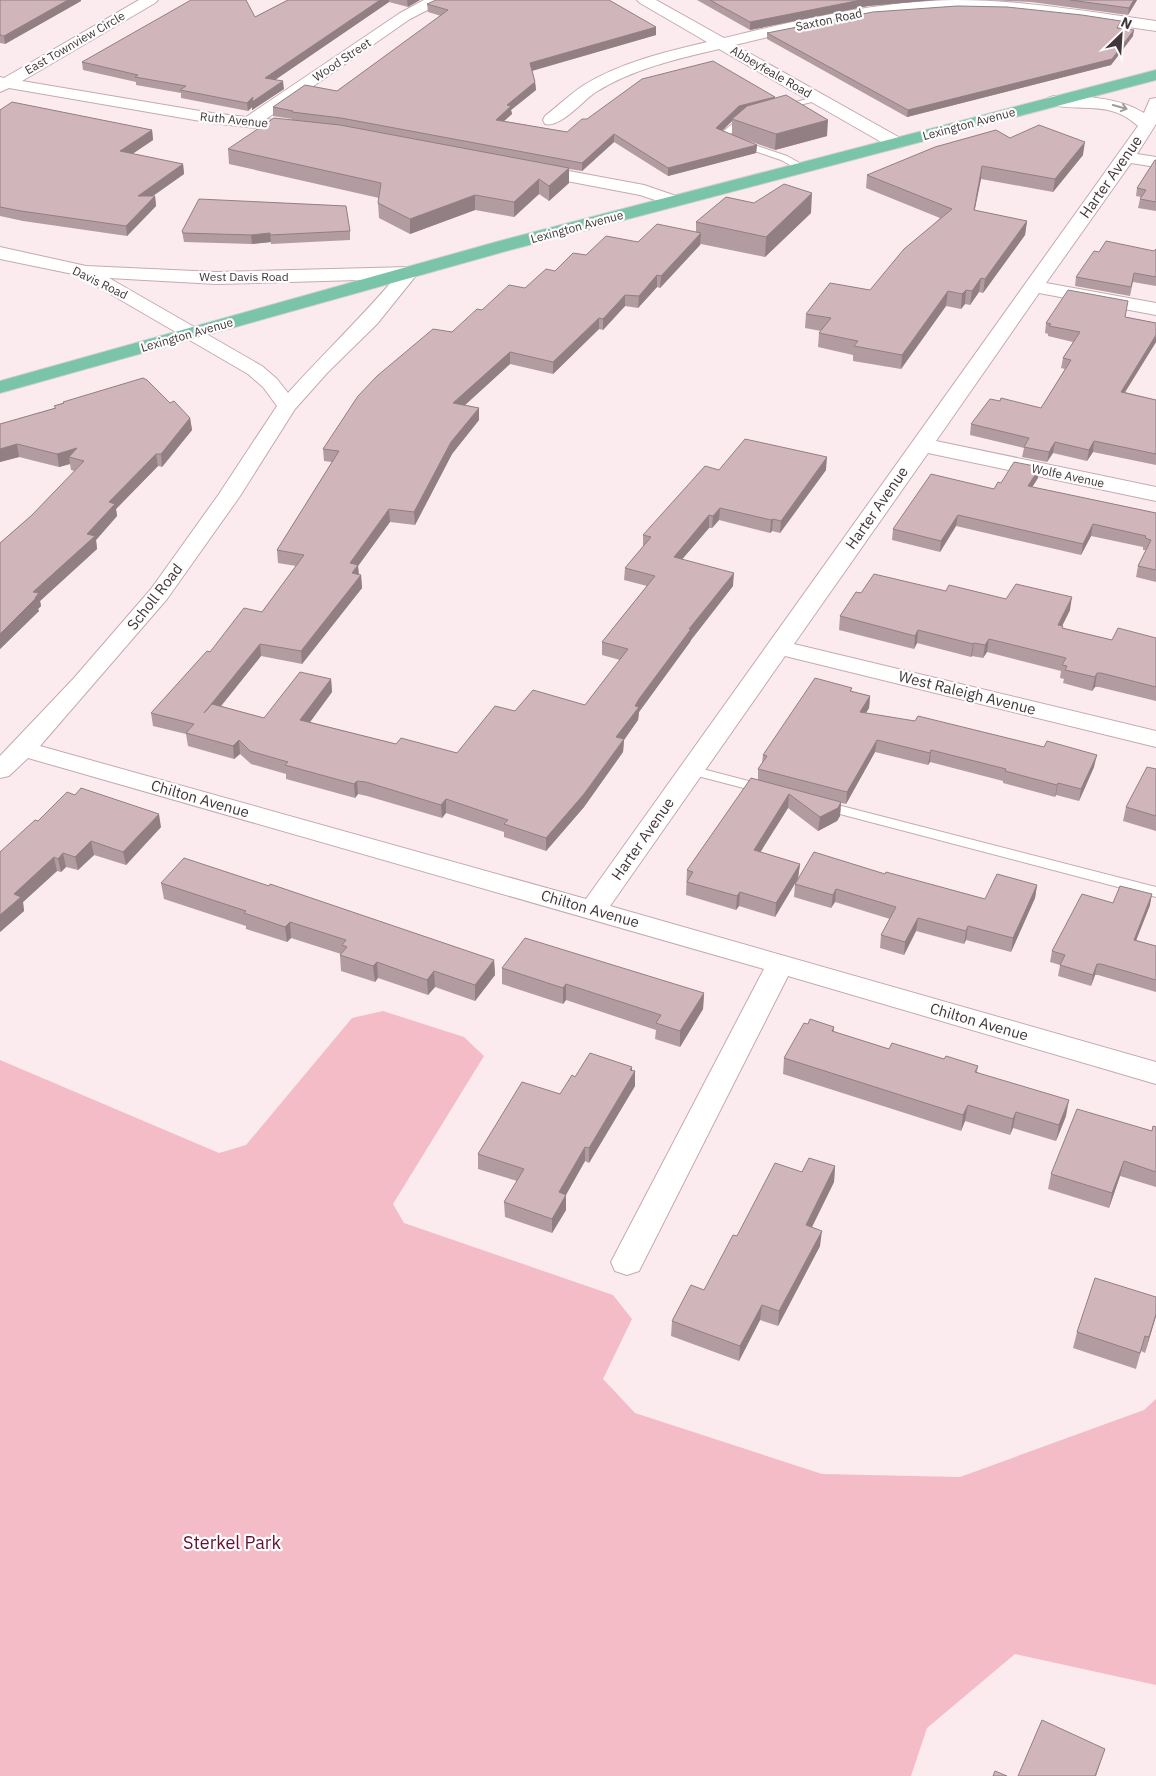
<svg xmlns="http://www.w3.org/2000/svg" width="1156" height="1776" viewBox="0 0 1156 1776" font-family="'IBM Plex Sans',sans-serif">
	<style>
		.green { fill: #f4bcc7 }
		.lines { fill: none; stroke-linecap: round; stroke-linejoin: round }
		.service-casing { stroke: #c5aaaf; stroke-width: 2 }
		.minor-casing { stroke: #c5aaaf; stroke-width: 2 }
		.primary-casing { stroke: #d1cfcf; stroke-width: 2 }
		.service { fill: #fff; fill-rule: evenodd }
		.minor { fill: #fff; fill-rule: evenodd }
		.primary { fill: #7ac4aa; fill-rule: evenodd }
		.wall { fill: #b39ca1; fill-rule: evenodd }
		.shaded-wall { fill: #927f83 }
		.building { fill: #d0b5bb; stroke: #927f83 }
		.oneway { stroke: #a09a9c }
		.labels { text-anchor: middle; stroke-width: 4.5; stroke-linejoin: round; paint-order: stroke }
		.far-street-label { font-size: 12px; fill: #413639; stroke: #fdfdfd }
		.street-label { font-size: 15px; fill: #413639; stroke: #fdfdfd }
		.near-park-label { font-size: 18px; fill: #64112f; stroke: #fdfdfd }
	</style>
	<rect width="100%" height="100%" fill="#fcebee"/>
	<path class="green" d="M 383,1011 L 464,1037 L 484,1056 L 393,1204 L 404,1223 L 613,1295 L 632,1319 L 603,1379 L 635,1413 L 822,1474 L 960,1477 L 1144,1410 L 1156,1399 L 1156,1685 L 1015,1654 L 927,1728 L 911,1776 L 0,1776 L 0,1060 L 219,1153 L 246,1145 L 352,1018 Z"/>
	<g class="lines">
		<g class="service-casing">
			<g id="service">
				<path d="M 817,96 L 821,98 L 820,100 L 783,109 L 779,107 Z"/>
				<path d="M 742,116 L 749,118 L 728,136 L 787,156 L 805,166 L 805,170 L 799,170 L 781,160 L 719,139 L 719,135 Z"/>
				<path d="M 691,766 L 768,786 L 770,789 L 763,793 L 686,773 L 685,770 Z"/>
				<path d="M 822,801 L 1156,887 L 1156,897 L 817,808 L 815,805 L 817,802 Z"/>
			</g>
		</g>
		<g class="minor-casing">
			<g id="minor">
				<path d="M 139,0 L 158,0 L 155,3 L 22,81 L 212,113 L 246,117 L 400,13 L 424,0 L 444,0 L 441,3 L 410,19 L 266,119 L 308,124 L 310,128 L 308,132 L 302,133 L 212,123 L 9,88 L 0,92 L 0,77 L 4,78 Z"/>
				<path d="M 637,0 L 656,0 L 724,38 C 800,20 877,1 956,0 C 1023,0 1090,12 1156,21 L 1156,31 C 1090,21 1023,9 956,10 C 881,10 808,27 735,45 L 902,139 L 905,143 L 902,147 L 896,148 L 890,147 L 719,49 C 676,59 633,69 596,92 C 582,101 561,128 545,124 L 543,120 L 545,116 C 558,106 570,94 584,85 C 622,62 665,52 707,42 L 640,3 Z"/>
				<path d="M 1054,96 C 1085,97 1116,96 1144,113 L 1150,99 L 1156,98 L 1156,124 L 1137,154 L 1156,157 L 1156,167 L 1131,163 L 1046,283 L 1156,303 L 1156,315 L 1039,293 L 936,441 L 1156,487 L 1156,501 L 928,453 L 794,644 L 1156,731 L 1156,747 L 785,656 L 610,906 L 1156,1062 L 1156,1084 L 788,976 L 639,1271 L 627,1275 L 615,1271 L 611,1262 L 764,969 L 28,758 L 9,776 L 0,778 L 0,756 L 74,678 L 151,589 L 219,494 L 277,406 L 263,387 L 248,374 L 100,288 L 73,274 L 0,259 L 0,247 L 86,266 L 216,272 L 409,267 L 416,269 L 418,273 L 377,324 L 328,372 L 295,409 L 240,496 L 167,599 L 40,746 L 586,899 L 1138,126 C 1109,99 1081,113 1048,104 L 1046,101 L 1048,98 ZM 109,278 L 216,284 L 394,279 C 360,319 323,354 288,393 L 277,379 L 262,366 Z"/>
				<path d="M 531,164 L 644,185 L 679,197 L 682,201 L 679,205 L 673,206 L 640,195 L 525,173 L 522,169 L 525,165 Z"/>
			</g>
		</g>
		<g class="primary-casing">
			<path id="primary" d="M 1156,70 L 1156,80 L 510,250 L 0,393 L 0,381 L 496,242 Z"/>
		</g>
		<use href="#service" class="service"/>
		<use href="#minor" class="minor"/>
		<use href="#primary" class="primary"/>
	</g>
	<g class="wall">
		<path d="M 0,0 L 81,1 L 5,44 L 0,43 Z"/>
		<path d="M 288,0 L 420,0 L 408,7 L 389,2 L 275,80 L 284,89 L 252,110 L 252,107 L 248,111 L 181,98 L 181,93 L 136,85 L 136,82 L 83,70 L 82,62 L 255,17 Z"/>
		<path d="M 697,0 L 935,0 L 868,6 L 750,30 Z"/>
		<path d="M 989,0 L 1137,0 L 1128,15 L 1031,2 Z"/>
		<path d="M 427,4 L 656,35 L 532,71 L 535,82 L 536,90 L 511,110 L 512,114 L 504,121 L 567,132 L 587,119 L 775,98 L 827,136 L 775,150 L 743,139 L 757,145 L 756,153 L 668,176 L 614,142 L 582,171 L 569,169 L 569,183 L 549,201 L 539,194 L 514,217 L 475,210 L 410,234 L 379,218 L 378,203 L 379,198 L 229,164 L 228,149 L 292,120 L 292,119 L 273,116 L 273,107 L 337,91 L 441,16 L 428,12 ZM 732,121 L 732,135 L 722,131 Z"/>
		<path d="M 1120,27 L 1119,28 L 1133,36 L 1111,65 L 907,117 L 767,39 L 767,33 Z"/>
		<path d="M 0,110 L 152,130 L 153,140 L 132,154 L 183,164 L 184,174 L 152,196 L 155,196 L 156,206 L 127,236 L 23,221 L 0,216 Z"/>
		<path d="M 1010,138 L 1083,155 L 1053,192 L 981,179 L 974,210 L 1027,221 L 1025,235 L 983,293 L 979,292 L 970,305 L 965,304 L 961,309 L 946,306 L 901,369 L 853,361 L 853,355 L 818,347 L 819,333 L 821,331 L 805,328 L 806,314 L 870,290 L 940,218 L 866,188 L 867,175 Z"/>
		<path d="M 1156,160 L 1156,211 L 1138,208 L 1140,199 L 1141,197 L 1136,196 L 1137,188 Z"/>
		<path d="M 754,203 L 811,213 L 765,257 L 701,244 L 700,245 L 660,288 L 657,287 L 638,308 L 625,306 L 603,330 L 599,329 L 553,374 L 510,364 L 465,405 L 479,408 L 479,420 L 452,454 L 415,525 L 390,522 L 358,566 L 359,575 L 361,575 L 362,588 L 302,664 L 261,656 L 221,706 L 264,718 L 331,679 L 332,692 L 310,722 L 396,744 L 457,753 L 515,711 L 585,705 L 620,660 L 602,655 L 602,642 L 647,586 L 624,580 L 625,568 L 643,547 L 643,535 L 719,470 L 826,470 L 780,533 L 772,531 L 770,533 L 719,520 L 712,528 L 709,528 L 682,559 L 733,586 L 691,640 L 690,642 L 639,712 L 638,720 L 624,740 L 623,752 L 584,807 L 546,851 L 504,837 L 504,832 L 446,813 L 442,818 L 367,796 L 358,794 L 355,798 L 286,779 L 286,774 L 251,764 L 240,754 L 234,759 L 188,746 L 186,734 L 153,726 L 151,713 L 210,652 L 262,612 L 296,566 L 278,563 L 277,550 L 332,462 L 324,461 L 323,449 L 452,332 L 482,310 L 525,288 L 555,271 L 586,255 L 638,242 L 696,232 L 696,222 Z"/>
		<path d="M 182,231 L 350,231 L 350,240 L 271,244 L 271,242 L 252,244 L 184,242 Z"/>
		<path d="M 1156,249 L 1156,286 L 1133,282 L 1130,296 L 1075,286 L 1076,277 L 1099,252 L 1154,251 Z"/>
		<path d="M 1126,317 L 1156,323 L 1156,342 L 1125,392 L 1156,400 L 1156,465 L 1093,452 L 1087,461 L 1053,453 L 1047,462 L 1022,457 L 1024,448 L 970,435 L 971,424 L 1000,401 L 1041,408 L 1065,369 L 1061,368 L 1063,358 L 1073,342 L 1048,336 L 1048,334 L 1045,333 L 1046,323 Z"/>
		<path d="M 63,402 L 170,403 L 190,418 L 192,430 L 162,467 L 158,466 L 116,509 L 117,516 L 96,540 L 97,549 L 40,601 L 41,606 L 38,609 L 39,611 L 0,649 L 0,543 L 32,515 L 75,471 L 71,470 L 70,464 L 59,467 L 19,457 L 0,462 L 0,424 L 55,408 L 54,406 L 63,403 Z"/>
		<path d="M 1038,478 L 1032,487 L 1156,513 L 1156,582 L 1136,577 L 1138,566 L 1146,550 L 1143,550 L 1143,547 L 1091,536 L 1081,555 L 956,526 L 940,552 L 892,540 L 893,529 L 994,489 L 1001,483 Z"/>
		<path d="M 946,591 L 1006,599 L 1070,610 L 1062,626 L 1062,628 L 1112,640 L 1156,638 L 1156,701 L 1099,687 L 1095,687 L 1092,691 L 1063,683 L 1064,679 L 1060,678 L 1061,671 L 987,652 L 983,658 L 972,656 L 971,657 L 917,643 L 914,649 L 839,630 L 840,616 L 861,593 Z"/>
		<path d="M 852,688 L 851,691 L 870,696 L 869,708 L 866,713 L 1094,767 L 1079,801 L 1056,795 L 1055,797 L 1003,783 L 1003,781 L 930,762 L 928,765 L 875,752 L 846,804 L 841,803 L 840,816 L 837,821 L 818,831 L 788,808 L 760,852 L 800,864 L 798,878 L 885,874 L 985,899 L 1037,885 L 1035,898 L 1011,952 L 966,940 L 964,944 L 916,931 L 904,955 L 880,948 L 881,935 L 890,919 L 835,902 L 831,908 L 794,897 L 795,884 L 775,917 L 739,906 L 736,910 L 686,895 L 687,870 L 758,780 L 758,769 L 762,763 L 763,755 Z"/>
		<path d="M 1156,769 L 1156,831 L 1123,821 L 1126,807 Z"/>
		<path d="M 38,821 L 161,827 L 126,865 L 94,855 L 78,870 L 66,867 L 61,872 L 57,871 L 23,902 L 24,911 L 0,932 Z"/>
		<path d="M 161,883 L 494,960 L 495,975 L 475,1001 L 435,987 L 428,995 L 378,978 L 375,982 L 341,971 L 340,955 L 341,954 L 291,938 L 287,942 L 246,929 L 246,926 L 164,899 Z"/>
		<path d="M 1113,903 L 1150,905 L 1136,940 L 1156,946 L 1156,992 L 1098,975 L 1095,975 L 1091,986 L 1058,976 L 1060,965 L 1050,962 L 1052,951 Z"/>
		<path d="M 502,968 L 704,993 L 703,1009 L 680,1047 L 655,1039 L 656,1030 L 566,1000 L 563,1004 L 502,984 Z"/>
		<path d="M 834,1027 L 834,1032 L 889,1049 L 944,1059 L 978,1066 L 977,1072 L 1066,1116 L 1056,1141 L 1013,1128 L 1010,1135 L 965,1121 L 961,1131 L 783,1074 L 784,1058 Z"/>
		<path d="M 632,1067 L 632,1070 L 635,1071 L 635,1086 L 589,1163 L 585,1161 L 566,1195 L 566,1210 L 552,1233 L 505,1217 L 504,1202 L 517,1181 L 478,1169 L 478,1154 L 560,1094 Z"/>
		<path d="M 1156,1127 L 1156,1187 L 1120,1176 L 1109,1208 L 1048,1189 L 1051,1174 L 1152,1131 Z"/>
		<path d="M 835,1166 L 834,1182 L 812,1227 L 820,1246 L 778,1326 L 760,1320 L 739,1361 L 671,1336 L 672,1321 L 704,1290 L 737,1236 L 802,1172 Z"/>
		<path d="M 1156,1297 L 1156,1316 L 1145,1353 L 1141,1351 L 1136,1369 L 1073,1348 L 1077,1332 Z"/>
	</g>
	<g class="shaded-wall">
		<path d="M 68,0 L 81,0 L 81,1 L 5,44 L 4,36 Z"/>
		<path d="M 380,0 L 389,0 L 389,2 L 266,86 L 265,78 Z"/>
		<path d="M 407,0 L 420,0 L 408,7 Z"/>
		<path d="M 861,0 L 935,0 L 868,6 L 750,30 L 750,22 Z"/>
		<path d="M 1134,0 L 1137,0 L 1128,15 L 1129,8 Z"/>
		<path d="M 656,27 L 656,35 L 531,71 L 530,63 Z"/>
		<path d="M 1134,30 L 1133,36 L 1111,65 L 907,117 L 908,110 Z"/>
		<path d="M 283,81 L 284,89 L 252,110 L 252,107 L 248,111 L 247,103 L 253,97 Z"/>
		<path d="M 535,82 L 536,90 L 511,110 L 512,114 L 496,128 L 496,120 L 507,105 Z"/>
		<path d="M 775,97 L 775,105 L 732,119 L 732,121 L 716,137 L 716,128 L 739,106 Z"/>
		<path d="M 828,120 L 827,136 L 775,150 L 776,134 Z"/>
		<path d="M 152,130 L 153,140 L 122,161 L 120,151 Z"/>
		<path d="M 614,134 L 614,142 L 582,171 L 582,163 Z"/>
		<path d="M 1085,142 L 1083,155 L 1053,192 L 1055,179 Z"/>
		<path d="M 757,145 L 756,153 L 668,176 L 668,168 Z"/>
		<path d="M 183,164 L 184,174 L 139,206 L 138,196 Z"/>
		<path d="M 982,166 L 981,179 L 972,224 L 974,210 Z"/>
		<path d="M 569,168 L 569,183 L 549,201 L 549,186 Z"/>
		<path d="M 539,179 L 539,194 L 514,217 L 514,202 Z"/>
		<path d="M 812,193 L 811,213 L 765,257 L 766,237 Z"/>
		<path d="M 475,195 L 475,210 L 410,234 L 410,219 Z"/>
		<path d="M 155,196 L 156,206 L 127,236 L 126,226 Z"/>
		<path d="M 1027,221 L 1025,235 L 983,293 L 985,279 Z"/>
		<path d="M 270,233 L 271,242 L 252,244 L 251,235 Z"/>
		<path d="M 701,233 L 700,245 L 660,288 L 661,276 Z"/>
		<path d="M 657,275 L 657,287 L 638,308 L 639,296 Z"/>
		<path d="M 981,278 L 979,292 L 970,305 L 972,291 Z"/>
		<path d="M 966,290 L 965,304 L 961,309 L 962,294 Z"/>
		<path d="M 948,291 L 946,306 L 901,369 L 902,355 Z"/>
		<path d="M 625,295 L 625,306 L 603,330 L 603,319 Z"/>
		<path d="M 599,318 L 599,329 L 553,374 L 553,362 Z"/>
		<path d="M 1156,335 L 1156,342 L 1119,402 L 1121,392 Z"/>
		<path d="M 510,352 L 510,364 L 454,415 L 453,403 Z"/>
		<path d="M 479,408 L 479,420 L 452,454 L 415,525 L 414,512 L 451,442 Z"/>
		<path d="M 190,418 L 192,430 L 162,467 L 161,454 Z"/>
		<path d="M 1094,441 L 1093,452 L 1087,461 L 1089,450 Z"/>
		<path d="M 1055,442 L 1053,453 L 1047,462 L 1049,452 Z"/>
		<path d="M 17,444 L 19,457 L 0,462 L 0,449 Z"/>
		<path d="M 77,448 L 69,457 L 70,464 L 59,467 L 57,454 Z"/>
		<path d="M 156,454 L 158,466 L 116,509 L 117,516 L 96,540 L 97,549 L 40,601 L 41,606 L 38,609 L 39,611 L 0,649 L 0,634 L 33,592 L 87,534 L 109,502 Z"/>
		<path d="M 827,457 L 826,470 L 780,533 L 781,521 Z"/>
		<path d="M 1040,467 L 1038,478 L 1026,497 L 1028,486 Z"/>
		<path d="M 720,508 L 719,520 L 712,528 L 713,516 Z"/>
		<path d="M 389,509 L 390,522 L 358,566 L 359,577 L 361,575 L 362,588 L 302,664 L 301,651 L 350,563 Z"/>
		<path d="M 709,515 L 709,528 L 673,570 L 674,557 Z"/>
		<path d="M 958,515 L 956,526 L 940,552 L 941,541 Z"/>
		<path d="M 773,519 L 772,531 L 770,533 L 771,520 Z"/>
		<path d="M 1093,524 L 1091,536 L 1081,555 L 1083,544 Z"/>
		<path d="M 734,573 L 733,586 L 691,640 L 690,642 L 639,712 L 638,720 L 624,740 L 623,752 L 584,807 L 546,851 L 546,838 L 616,737 L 639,699 L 689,629 Z"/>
		<path d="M 1072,597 L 1070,610 L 1056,638 L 1058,625 Z"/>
		<path d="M 918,630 L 917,643 L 914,649 L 915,636 Z"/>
		<path d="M 989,639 L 987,652 L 983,658 L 985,645 Z"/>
		<path d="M 974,643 L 972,656 L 971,657 L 973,644 Z"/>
		<path d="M 260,644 L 261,656 L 205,726 L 204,713 Z"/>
		<path d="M 1097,673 L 1095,687 L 1092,691 L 1095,677 Z"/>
		<path d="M 331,679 L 332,692 L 302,733 L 300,720 Z"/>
		<path d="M 870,696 L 869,708 L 859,724 L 860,712 Z"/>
		<path d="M 239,740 L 240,754 L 234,759 L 233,746 Z"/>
		<path d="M 877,740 L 875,752 L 846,804 L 847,792 Z"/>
		<path d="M 931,750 L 930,762 L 928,765 L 930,753 Z"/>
		<path d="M 1097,755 L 1094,767 L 1079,801 L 1081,789 Z"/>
		<path d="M 357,781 L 358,794 L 355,798 L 354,784 Z"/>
		<path d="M 1058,783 L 1056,795 L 1055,797 L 1057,785 Z"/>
		<path d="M 789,794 L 788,808 L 753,864 L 754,850 Z"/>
		<path d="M 446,799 L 446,813 L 442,818 L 441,805 Z"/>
		<path d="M 841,802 L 840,816 L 837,821 L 818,831 L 820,817 Z"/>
		<path d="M 159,814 L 161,827 L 126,865 L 123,852 Z"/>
		<path d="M 91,841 L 94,855 L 78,870 L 75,857 Z"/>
		<path d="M 63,853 L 66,867 L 61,872 L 58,859 Z"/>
		<path d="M 54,857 L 57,871 L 23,902 L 24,911 L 0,932 L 0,915 L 14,894 Z"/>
		<path d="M 800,864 L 798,878 L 775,917 L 776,903 Z"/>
		<path d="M 1037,885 L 1035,898 L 1011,952 L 1013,938 Z"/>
		<path d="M 836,889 L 835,902 L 831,908 L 833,895 Z"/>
		<path d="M 740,892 L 739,906 L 736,910 L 737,896 Z"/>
		<path d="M 1152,894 L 1150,905 L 1132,951 L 1134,940 Z"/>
		<path d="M 918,918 L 916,931 L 904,955 L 905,942 Z"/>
		<path d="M 290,922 L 291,938 L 287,942 L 285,927 Z"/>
		<path d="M 968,926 L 966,940 L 964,944 L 966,931 Z"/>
		<path d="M 494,960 L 495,975 L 475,1001 L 475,985 Z"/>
		<path d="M 377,962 L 378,978 L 375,982 L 373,966 Z"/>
		<path d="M 1097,964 L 1095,975 L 1091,986 L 1093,975 Z"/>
		<path d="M 434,971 L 435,987 L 428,995 L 427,980 Z"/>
		<path d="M 566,984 L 566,1000 L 563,1004 L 563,988 Z"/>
		<path d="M 704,993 L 703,1009 L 680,1047 L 680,1031 Z"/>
		<path d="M 632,1067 L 632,1077 L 635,1071 L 635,1086 L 589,1163 L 589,1148 Z"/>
		<path d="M 1069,1100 L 1066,1116 L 1056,1141 L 1059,1125 Z"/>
		<path d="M 968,1105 L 965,1121 L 961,1131 L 963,1115 Z"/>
		<path d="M 1016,1112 L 1013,1128 L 1010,1135 L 1013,1119 Z"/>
		<path d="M 585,1147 L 585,1161 L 559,1207 L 566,1195 L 566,1210 L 552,1233 L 552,1219 L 559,1192 Z"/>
		<path d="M 1124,1161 L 1120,1176 L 1109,1208 L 1112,1193 Z"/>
		<path d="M 835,1166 L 834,1182 L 805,1241 L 806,1225 Z"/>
		<path d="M 822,1231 L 820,1246 L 778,1326 L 779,1311 Z"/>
		<path d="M 762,1305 L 760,1320 L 739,1361 L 740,1346 Z"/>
		<path d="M 1156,1314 L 1156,1316 L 1145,1353 L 1149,1337 Z"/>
		<path d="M 1105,1749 L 1096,1776 L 1095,1776 Z"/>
	</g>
	<g class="building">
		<path d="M 0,0 L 68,0 L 4,36 L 0,35 Z"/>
		<path d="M 191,0 L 246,0 L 255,17 L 288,0 L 380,0 L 265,78 L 283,81 L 252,102 L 253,97 L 247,103 L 180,90 L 186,86 L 135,77 L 138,75 L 82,62 Z"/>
		<path d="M 436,0 L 609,0 L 656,27 L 530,63 L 535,82 L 507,105 L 511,106 L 496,120 L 567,132 L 582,119 L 587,119 L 642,79 L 713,61 L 775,97 L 739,106 L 716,128 L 757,145 L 668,168 L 614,134 L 582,163 L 341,118 L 292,112 L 293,111 L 273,107 L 305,85 L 337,91 L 448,10 L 427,4 Z"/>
		<path d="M 710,0 L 861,0 L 750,22 Z"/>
		<path d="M 1070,0 L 1134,0 L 1129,8 Z"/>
		<path d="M 957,6 L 1007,7 L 1082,15 L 1121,21 L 1117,28 L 1134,30 L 1112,59 L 908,110 L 767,33 L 873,12 Z"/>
		<path d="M 786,95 L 828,120 L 776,134 L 732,119 L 747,106 Z"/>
		<path d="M 12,102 L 152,130 L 120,151 L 183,164 L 138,196 L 155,196 L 126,226 L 21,211 L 0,207 L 0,110 Z"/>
		<path d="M 274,118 L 340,125 L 569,168 L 549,186 L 539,179 L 514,202 L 475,195 L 410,219 L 378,203 L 381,183 L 228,149 Z"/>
		<path d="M 1039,125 L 1085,142 L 1055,179 L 982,166 L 974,210 L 1027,221 L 985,279 L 981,278 L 972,291 L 966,290 L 962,294 L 948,291 L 902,355 L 854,346 L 858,341 L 819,333 L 831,318 L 806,314 L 830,283 L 870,290 L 904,249 L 952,209 L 867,175 L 935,147 L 996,130 L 1010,138 Z"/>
		<path d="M 1155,160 L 1156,160 L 1156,202 L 1140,199 L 1146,190 L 1137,188 Z"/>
		<path d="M 784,184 L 812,193 L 766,237 L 696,222 L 726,197 L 754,203 Z"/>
		<path d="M 199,199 L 346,206 L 350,231 L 270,235 L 270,233 L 251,235 L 183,233 L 182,231 Z"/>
		<path d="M 657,224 L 701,233 L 661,276 L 657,275 L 639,296 L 625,295 L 603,319 L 599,318 L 553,362 L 510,352 L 453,403 L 479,408 L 451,442 L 414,512 L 389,509 L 350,563 L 358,565 L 352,573 L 361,575 L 301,651 L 260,644 L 204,713 L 212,704 L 264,718 L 300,672 L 331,679 L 300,720 L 396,744 L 401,738 L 457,753 L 495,706 L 515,711 L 533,690 L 585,705 L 628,649 L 602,642 L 655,576 L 625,568 L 651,537 L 643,535 L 705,466 L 719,470 L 745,439 L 827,457 L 781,521 L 773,519 L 771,520 L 720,508 L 713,516 L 709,515 L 674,557 L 734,573 L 689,629 L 691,629 L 639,699 L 635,706 L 639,707 L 616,737 L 624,739 L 584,794 L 546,838 L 504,824 L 508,820 L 446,799 L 441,805 L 366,782 L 357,781 L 354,784 L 285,765 L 288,762 L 250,751 L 239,740 L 233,746 L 186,733 L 194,724 L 151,713 L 207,651 L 210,652 L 244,608 L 262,612 L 304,555 L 277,550 L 339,451 L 323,449 L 358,396 L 377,376 L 433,329 L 452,332 L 477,309 L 482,310 L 509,285 L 525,288 L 546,269 L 555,271 L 573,253 L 586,255 L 606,236 L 638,242 Z"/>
		<path d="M 1106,241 L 1154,251 L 1156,249 L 1156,277 L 1134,273 L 1131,287 L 1076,277 L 1094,251 L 1099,252 Z"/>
		<path d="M 1068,290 L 1128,301 L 1125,317 L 1156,323 L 1156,335 L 1121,392 L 1156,400 L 1156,454 L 1094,441 L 1089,450 L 1055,442 L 1049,452 L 1024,447 L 1029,438 L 971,424 L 990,399 L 1000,401 L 1001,398 L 1041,408 L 1071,360 L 1063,358 L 1080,332 L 1049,326 L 1051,324 L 1046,323 Z"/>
		<path d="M 143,378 L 147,380 L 170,403 L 174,401 L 190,418 L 161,454 L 156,454 L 109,502 L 115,504 L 87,534 L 95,536 L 33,592 L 39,593 L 35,598 L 36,598 L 0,634 L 0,543 L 32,515 L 84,461 L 69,457 L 77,448 L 57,454 L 17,444 L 0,449 L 0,424 L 56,408 L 54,406 L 64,403 L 63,402 Z"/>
		<path d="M 1014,462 L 1040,467 L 1028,486 L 1156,513 L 1156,570 L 1138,566 L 1151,540 L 1145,538 L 1146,536 L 1093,524 L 1083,544 L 958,515 L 941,541 L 893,529 L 931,474 L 994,489 L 998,482 L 1001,483 Z"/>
		<path d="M 874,574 L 946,591 L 949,585 L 1006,599 L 1016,584 L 1072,597 L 1058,625 L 1063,626 L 1062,628 L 1112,640 L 1118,628 L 1156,638 L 1156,687 L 1101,673 L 1097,673 L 1095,677 L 1065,670 L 1067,666 L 1062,665 L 1066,658 L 989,639 L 985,645 L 974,643 L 973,644 L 918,630 L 915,636 L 840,616 L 856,592 L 861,593 Z"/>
		<path d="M 815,678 L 852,688 L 850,691 L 870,696 L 860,712 L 915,721 L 918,716 L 1044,747 L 1047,741 L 1097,755 L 1081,789 L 1058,783 L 1057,785 L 1005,771 L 1006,769 L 931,750 L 930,753 L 877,740 L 847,792 L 758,769 L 767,756 L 763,755 Z"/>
		<path d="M 1147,767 L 1156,769 L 1156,816 L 1126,807 Z"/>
		<path d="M 751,778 L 841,802 L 838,808 L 820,817 L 789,794 L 754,850 L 800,864 L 776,903 L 740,892 L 737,896 L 687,882 L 693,872 L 687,870 Z"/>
		<path d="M 81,788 L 159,814 L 123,852 L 91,841 L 75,857 L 63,853 L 58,859 L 54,857 L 14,894 L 21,897 L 0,915 L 0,852 L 35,820 L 38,821 L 67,792 L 75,795 Z"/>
		<path d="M 814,852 L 885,874 L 886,872 L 985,899 L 997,874 L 1037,885 L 1013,938 L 968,926 L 966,931 L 918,918 L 905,942 L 881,935 L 896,907 L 836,889 L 833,895 L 795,884 Z"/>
		<path d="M 184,858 L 269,886 L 270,884 L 494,960 L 475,985 L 434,971 L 427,980 L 377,962 L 373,966 L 340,955 L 347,947 L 342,945 L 346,940 L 290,922 L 285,927 L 244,913 L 246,911 L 161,883 Z"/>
		<path d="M 1120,886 L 1152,894 L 1134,940 L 1156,946 L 1156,980 L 1101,964 L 1097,964 L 1093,975 L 1060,965 L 1065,955 L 1052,951 L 1082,894 L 1113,903 Z"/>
		<path d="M 525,938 L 704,993 L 680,1031 L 656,1023 L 661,1015 L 566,984 L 563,988 L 502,968 Z"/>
		<path d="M 810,1019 L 834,1027 L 832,1031 L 889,1049 L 892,1043 L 944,1059 L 946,1056 L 978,1066 L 975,1072 L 1069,1100 L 1059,1125 L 1016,1112 L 1013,1119 L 968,1105 L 963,1115 L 784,1058 L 804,1023 L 808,1024 Z"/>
		<path d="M 590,1053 L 632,1067 L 630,1070 L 635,1071 L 589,1148 L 585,1147 L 559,1192 L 566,1195 L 552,1219 L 504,1202 L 524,1169 L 478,1154 L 522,1082 L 560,1094 L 572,1075 L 575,1077 Z"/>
		<path d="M 1077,1109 L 1152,1131 L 1153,1126 L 1156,1127 L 1156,1172 L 1124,1161 L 1112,1193 L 1051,1174 Z"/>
		<path d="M 809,1158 L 835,1166 L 806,1225 L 822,1231 L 779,1311 L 762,1305 L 740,1346 L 672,1321 L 691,1285 L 704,1290 L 733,1235 L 737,1236 L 775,1163 L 802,1172 Z"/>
		<path d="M 1095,1278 L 1156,1297 L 1156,1314 L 1149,1337 L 1145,1336 L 1140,1353 L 1077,1332 Z"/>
		<path d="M 1042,1720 L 1105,1749 L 1095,1776 L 1018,1776 Z"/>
		<path d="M 995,1771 L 1007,1776 L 993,1776 Z"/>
	</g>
	<defs><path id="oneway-shaft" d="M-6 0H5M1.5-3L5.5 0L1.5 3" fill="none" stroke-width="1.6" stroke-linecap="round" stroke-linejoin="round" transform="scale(1.25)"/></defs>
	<use class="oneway" href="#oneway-shaft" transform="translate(1120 107) rotate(16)"/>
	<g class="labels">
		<g class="far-street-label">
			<text transform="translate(829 20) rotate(-12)" y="4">Saxton Road</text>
			<text transform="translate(75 43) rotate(-30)" y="4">East Townview Circle</text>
			<text transform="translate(342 60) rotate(-34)" y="4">Wood Street</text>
			<text transform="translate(771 72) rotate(30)" y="4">Abbeyfeale Road</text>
			<text transform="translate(234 120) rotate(6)" y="4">Ruth Avenue</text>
			<text transform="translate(969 124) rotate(-15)" y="4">Lexington Avenue</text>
			<text transform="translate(577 227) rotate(-15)" y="4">Lexington Avenue</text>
			<text x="244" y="281">West Davis Road</text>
			<text transform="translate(100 283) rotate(26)" y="4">Davis Road</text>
			<text transform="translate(187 335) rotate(-16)" y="4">Lexington Avenue</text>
			<text transform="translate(1068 476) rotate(12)" y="4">Wolfe Avenue</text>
		</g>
		<g class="street-label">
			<text transform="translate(1111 177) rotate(-55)" y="5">Harter Avenue</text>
			<text transform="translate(877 508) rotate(-55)" y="5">Harter Avenue</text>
			<text transform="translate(155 597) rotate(-52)" y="5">Scholl Road</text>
			<text transform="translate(967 693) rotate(14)" y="5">West Raleigh Avenue</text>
			<text transform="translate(200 799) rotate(16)" y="5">Chilton Avenue</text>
			<text transform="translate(643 839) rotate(-55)" y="5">Harter Avenue</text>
			<text transform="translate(590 909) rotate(16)" y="5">Chilton Avenue</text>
			<text transform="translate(979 1022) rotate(16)" y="5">Chilton Avenue</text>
		</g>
		<g class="near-park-label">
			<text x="232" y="1549">Sterkel Park</text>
		</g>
	</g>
	<g transform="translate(1121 35) rotate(25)" stroke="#fdfdfd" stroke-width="4" paint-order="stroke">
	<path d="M0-4L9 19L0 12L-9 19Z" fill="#413639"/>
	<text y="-8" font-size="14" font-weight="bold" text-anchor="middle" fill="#413639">N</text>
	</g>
</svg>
